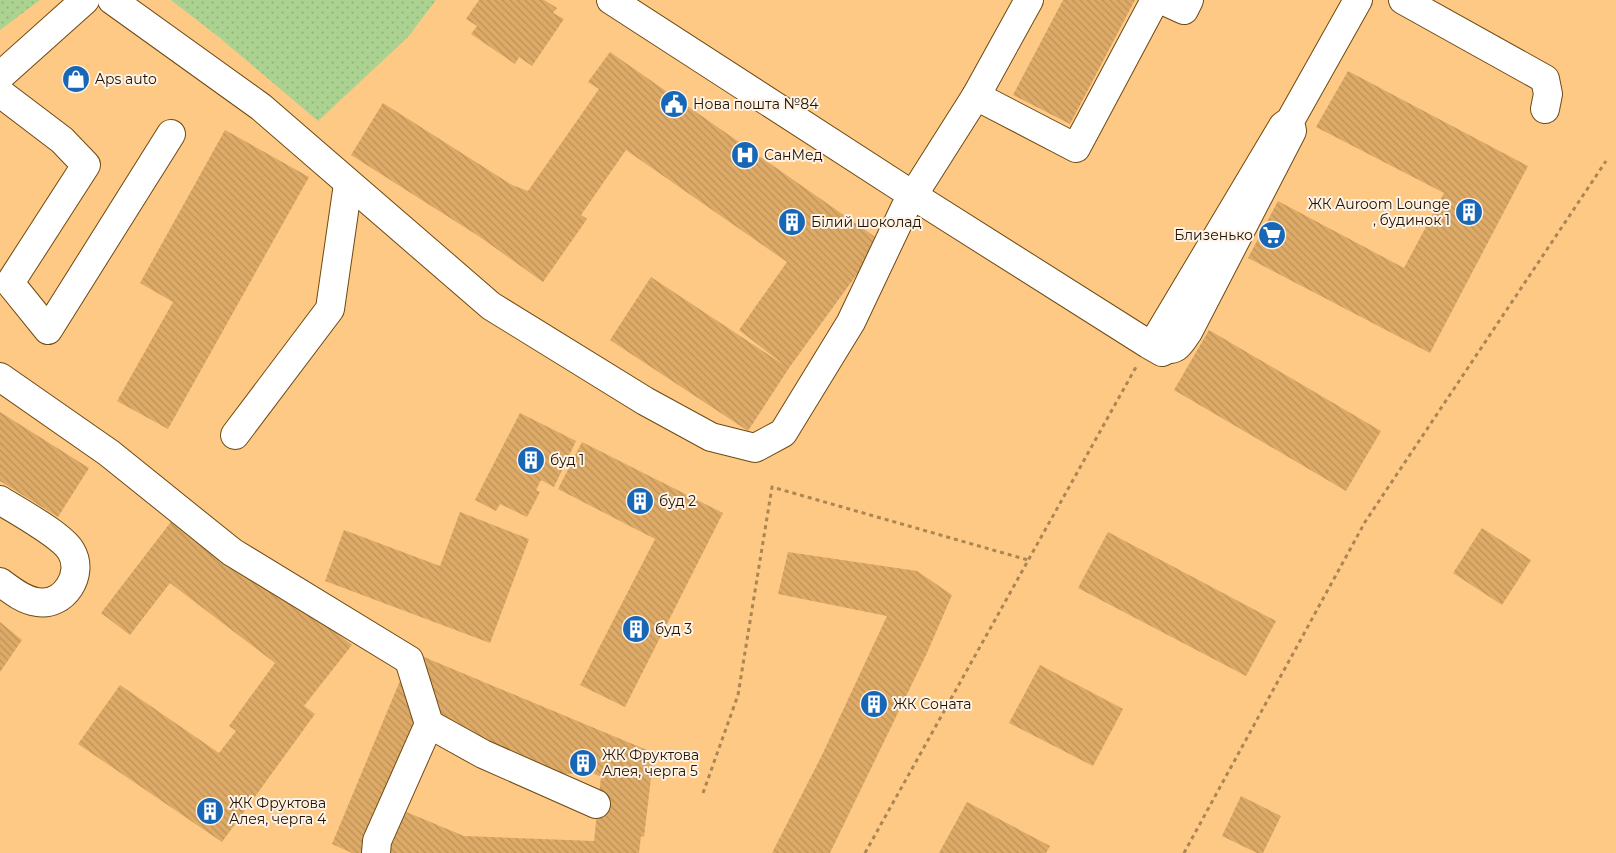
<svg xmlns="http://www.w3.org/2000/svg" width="1616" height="853" viewBox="0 0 1616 853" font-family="Montserrat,sans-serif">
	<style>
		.grass { fill: url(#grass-dots) }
		.building { fill: url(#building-back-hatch); fill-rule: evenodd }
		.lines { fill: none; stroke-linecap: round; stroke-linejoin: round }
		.minor-casing { stroke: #6e4a13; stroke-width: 30 }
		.path { stroke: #ab8553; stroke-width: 3; stroke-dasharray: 4 4; stroke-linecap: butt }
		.minor { stroke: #fff; stroke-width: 28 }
		.labels { text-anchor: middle; stroke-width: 4; stroke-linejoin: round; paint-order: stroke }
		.poi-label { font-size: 14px; fill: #221301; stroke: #fef3e6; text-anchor: start }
	</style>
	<defs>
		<pattern id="grass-dots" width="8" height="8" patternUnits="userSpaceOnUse" patternTransform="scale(1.25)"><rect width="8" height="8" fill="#abd290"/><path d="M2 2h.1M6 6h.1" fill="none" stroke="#93b37a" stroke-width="1.8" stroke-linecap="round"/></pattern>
		<pattern id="building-back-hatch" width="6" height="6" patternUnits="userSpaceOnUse" patternTransform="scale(1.25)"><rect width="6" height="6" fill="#ddaa67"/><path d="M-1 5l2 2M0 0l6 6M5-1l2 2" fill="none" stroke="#bd9158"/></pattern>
	</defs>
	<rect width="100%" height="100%" fill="#fec985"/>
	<g class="grass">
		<path d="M 0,0 L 40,0 L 0,30 Z"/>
		<path d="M 171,0 L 436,0 L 408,37 L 318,121 L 220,38 Z"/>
	</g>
	<g class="building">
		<path d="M 479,0 L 544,0 L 557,8 L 553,13 L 564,19 L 532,66 L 519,57 L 515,64 L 471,34 L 477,26 L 466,19 Z"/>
		<path d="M 1063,0 L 1135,0 L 1070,124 L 1013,95 Z"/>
		<path d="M 610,52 L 881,241 L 789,368 L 748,431 L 610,340 L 651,277 L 784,365 L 739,330 L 787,262 L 626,150 L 581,215 L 587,219 L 543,282 L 480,237 L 351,155 L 383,103 L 512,185 L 528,191 L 599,89 L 588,82 Z"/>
		<path d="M 1348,71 L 1528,166 L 1430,353 L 1248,258 L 1278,201 L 1404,268 L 1444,193 L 1316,127 Z"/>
		<path d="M 225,130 L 309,177 L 168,429 L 117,401 L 173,302 L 140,283 Z"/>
		<path d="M 1209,330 L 1381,431 L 1346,491 L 1174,390 Z"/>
		<path d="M 0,412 L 89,468 L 58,517 L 0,481 Z"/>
		<path d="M 520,413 L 576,441 L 554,487 L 541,480 L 536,490 L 540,492 L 527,517 L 500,504 L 496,511 L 475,500 Z"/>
		<path d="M 582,442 L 723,513 L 625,707 L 580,685 L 655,539 L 558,489 Z"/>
		<path d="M 180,510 L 352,645 L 304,706 L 315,714 L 222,842 L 78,744 L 120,685 L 219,753 L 236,731 L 229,726 L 275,663 L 170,583 L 130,635 L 101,613 Z"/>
		<path d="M 460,512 L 529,539 L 490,643 L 325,581 L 344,530 L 440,566 Z"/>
		<path d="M 1482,528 L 1531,560 L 1502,605 L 1453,573 Z"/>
		<path d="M 1108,532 L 1276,621 L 1246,676 L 1078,588 Z"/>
		<path d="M 788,552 L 917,571 L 952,595 L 927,653 L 830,853 L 772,853 L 822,755 L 887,616 L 778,594 Z"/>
		<path d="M 0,622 L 22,640 L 0,672 Z"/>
		<path d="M 412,652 L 654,753 L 644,837 L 641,836 L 639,853 L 352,853 L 332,844 ZM 435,726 L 539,775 L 593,773 L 601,777 L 594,841 L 464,836 L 404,811 Z"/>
		<path d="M 1040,665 L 1123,709 L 1093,766 L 1009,723 Z"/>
		<path d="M 1241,796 L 1281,816 L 1263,853 L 1257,853 L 1222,836 Z"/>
		<path d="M 967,802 L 1050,846 L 1046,853 L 939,853 Z"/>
	</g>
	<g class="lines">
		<g class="minor-casing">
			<g id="minor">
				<path d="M 112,0 L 261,107 L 491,306 L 645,401 L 711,437 L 755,448 L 783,433 L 851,322 L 905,208 L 976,96 L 1029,0"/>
				<path d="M 611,0 L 914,196 L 1148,344 L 1162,352 L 1163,349"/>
				<path d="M 1162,0 L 1184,10 L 1189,0"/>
				<path d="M 1403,0 L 1545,79 L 1548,94 L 1545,109"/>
				<path d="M 0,76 L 85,0"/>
				<path d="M 0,93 L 62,140 L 86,165 L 10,283 L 48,330 L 171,134"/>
				<path d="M 976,96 L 1076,148 L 1155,0"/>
				<path d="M 1290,121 L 1292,131 L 1188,332 C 1180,343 1178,351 1163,349 L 1158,340 L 1159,334 L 1283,126 L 1290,121 L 1358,0"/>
				<path d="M 0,377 L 109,453 L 232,552 L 409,660 L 429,724 L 483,754 L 596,804"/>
				<path d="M 235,435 L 330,309 L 348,184"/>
				<path d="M 0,500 C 17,511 62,535 71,551 C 85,574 64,607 37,602 C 23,600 11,590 0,582"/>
				<path d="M 376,853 L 377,841 L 429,724"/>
			</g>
		</g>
		<g class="path">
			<path d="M 703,793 L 738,695 L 772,487 L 1028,560"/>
			<path d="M 865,853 L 1136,367"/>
			<path d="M 1184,853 L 1365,522 L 1606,161"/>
		</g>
		<use href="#minor" class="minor"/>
	</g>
	<defs>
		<g id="shop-disc" transform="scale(1.4375)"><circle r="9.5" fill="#1767b6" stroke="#fef3e6"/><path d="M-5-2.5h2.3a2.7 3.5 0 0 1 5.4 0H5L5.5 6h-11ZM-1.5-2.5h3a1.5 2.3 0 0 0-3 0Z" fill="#fff"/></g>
		<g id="civic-disc" transform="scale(1.4375)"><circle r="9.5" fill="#1767b6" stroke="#fef3e6"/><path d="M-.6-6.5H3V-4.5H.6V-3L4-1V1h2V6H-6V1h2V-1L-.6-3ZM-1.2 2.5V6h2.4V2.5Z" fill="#fff"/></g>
		<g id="hospital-disc" transform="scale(1.4375)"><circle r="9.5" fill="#1767b6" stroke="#fef3e6"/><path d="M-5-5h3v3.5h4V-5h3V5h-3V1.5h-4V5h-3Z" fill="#fff"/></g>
		<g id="building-disc" transform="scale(1.4375)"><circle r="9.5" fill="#1767b6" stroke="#fef3e6"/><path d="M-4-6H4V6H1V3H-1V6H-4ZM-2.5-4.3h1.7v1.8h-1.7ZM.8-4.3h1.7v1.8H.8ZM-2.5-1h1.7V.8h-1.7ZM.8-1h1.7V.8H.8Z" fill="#fff"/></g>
		<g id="supermarket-disc" transform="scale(1.4375)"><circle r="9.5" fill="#1767b6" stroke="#fef3e6"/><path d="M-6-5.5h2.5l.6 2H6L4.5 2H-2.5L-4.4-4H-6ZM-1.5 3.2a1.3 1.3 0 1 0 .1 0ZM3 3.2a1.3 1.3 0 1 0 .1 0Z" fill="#fff"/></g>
	</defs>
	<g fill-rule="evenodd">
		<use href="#shop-disc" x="76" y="79"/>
		<use href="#civic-disc" x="674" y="104"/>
		<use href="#hospital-disc" x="745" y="155"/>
		<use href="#building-disc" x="1469" y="212"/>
		<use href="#building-disc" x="792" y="222"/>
		<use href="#supermarket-disc" x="1272" y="235"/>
		<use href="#building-disc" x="531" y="460"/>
		<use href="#building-disc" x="640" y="501"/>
		<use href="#building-disc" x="636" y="629"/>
		<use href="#building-disc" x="874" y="704"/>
		<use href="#building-disc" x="583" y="763"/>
		<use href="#building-disc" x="210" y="811"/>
	</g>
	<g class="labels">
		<g class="poi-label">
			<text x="95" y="84">Aps auto</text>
			<text x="693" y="109">Нова пошта №84</text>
			<text x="764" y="160">СанМед</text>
			<text x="1450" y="209" text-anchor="end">ЖК Auroom Lounge<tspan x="1450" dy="16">, будинок 1</tspan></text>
			<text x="811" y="227">Білий шоколад</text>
			<text x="1253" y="240" text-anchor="end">Близенько</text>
			<text x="550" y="465">буд 1</text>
			<text x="659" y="506">буд 2</text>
			<text x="655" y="634">буд 3</text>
			<text x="893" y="709">ЖК Соната</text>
			<text x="602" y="760">ЖК Фруктова<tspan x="602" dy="16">Алея, черга 5</tspan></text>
			<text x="229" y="808">ЖК Фруктова<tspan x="229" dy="16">Алея, черга 4</tspan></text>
		</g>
	</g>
</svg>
